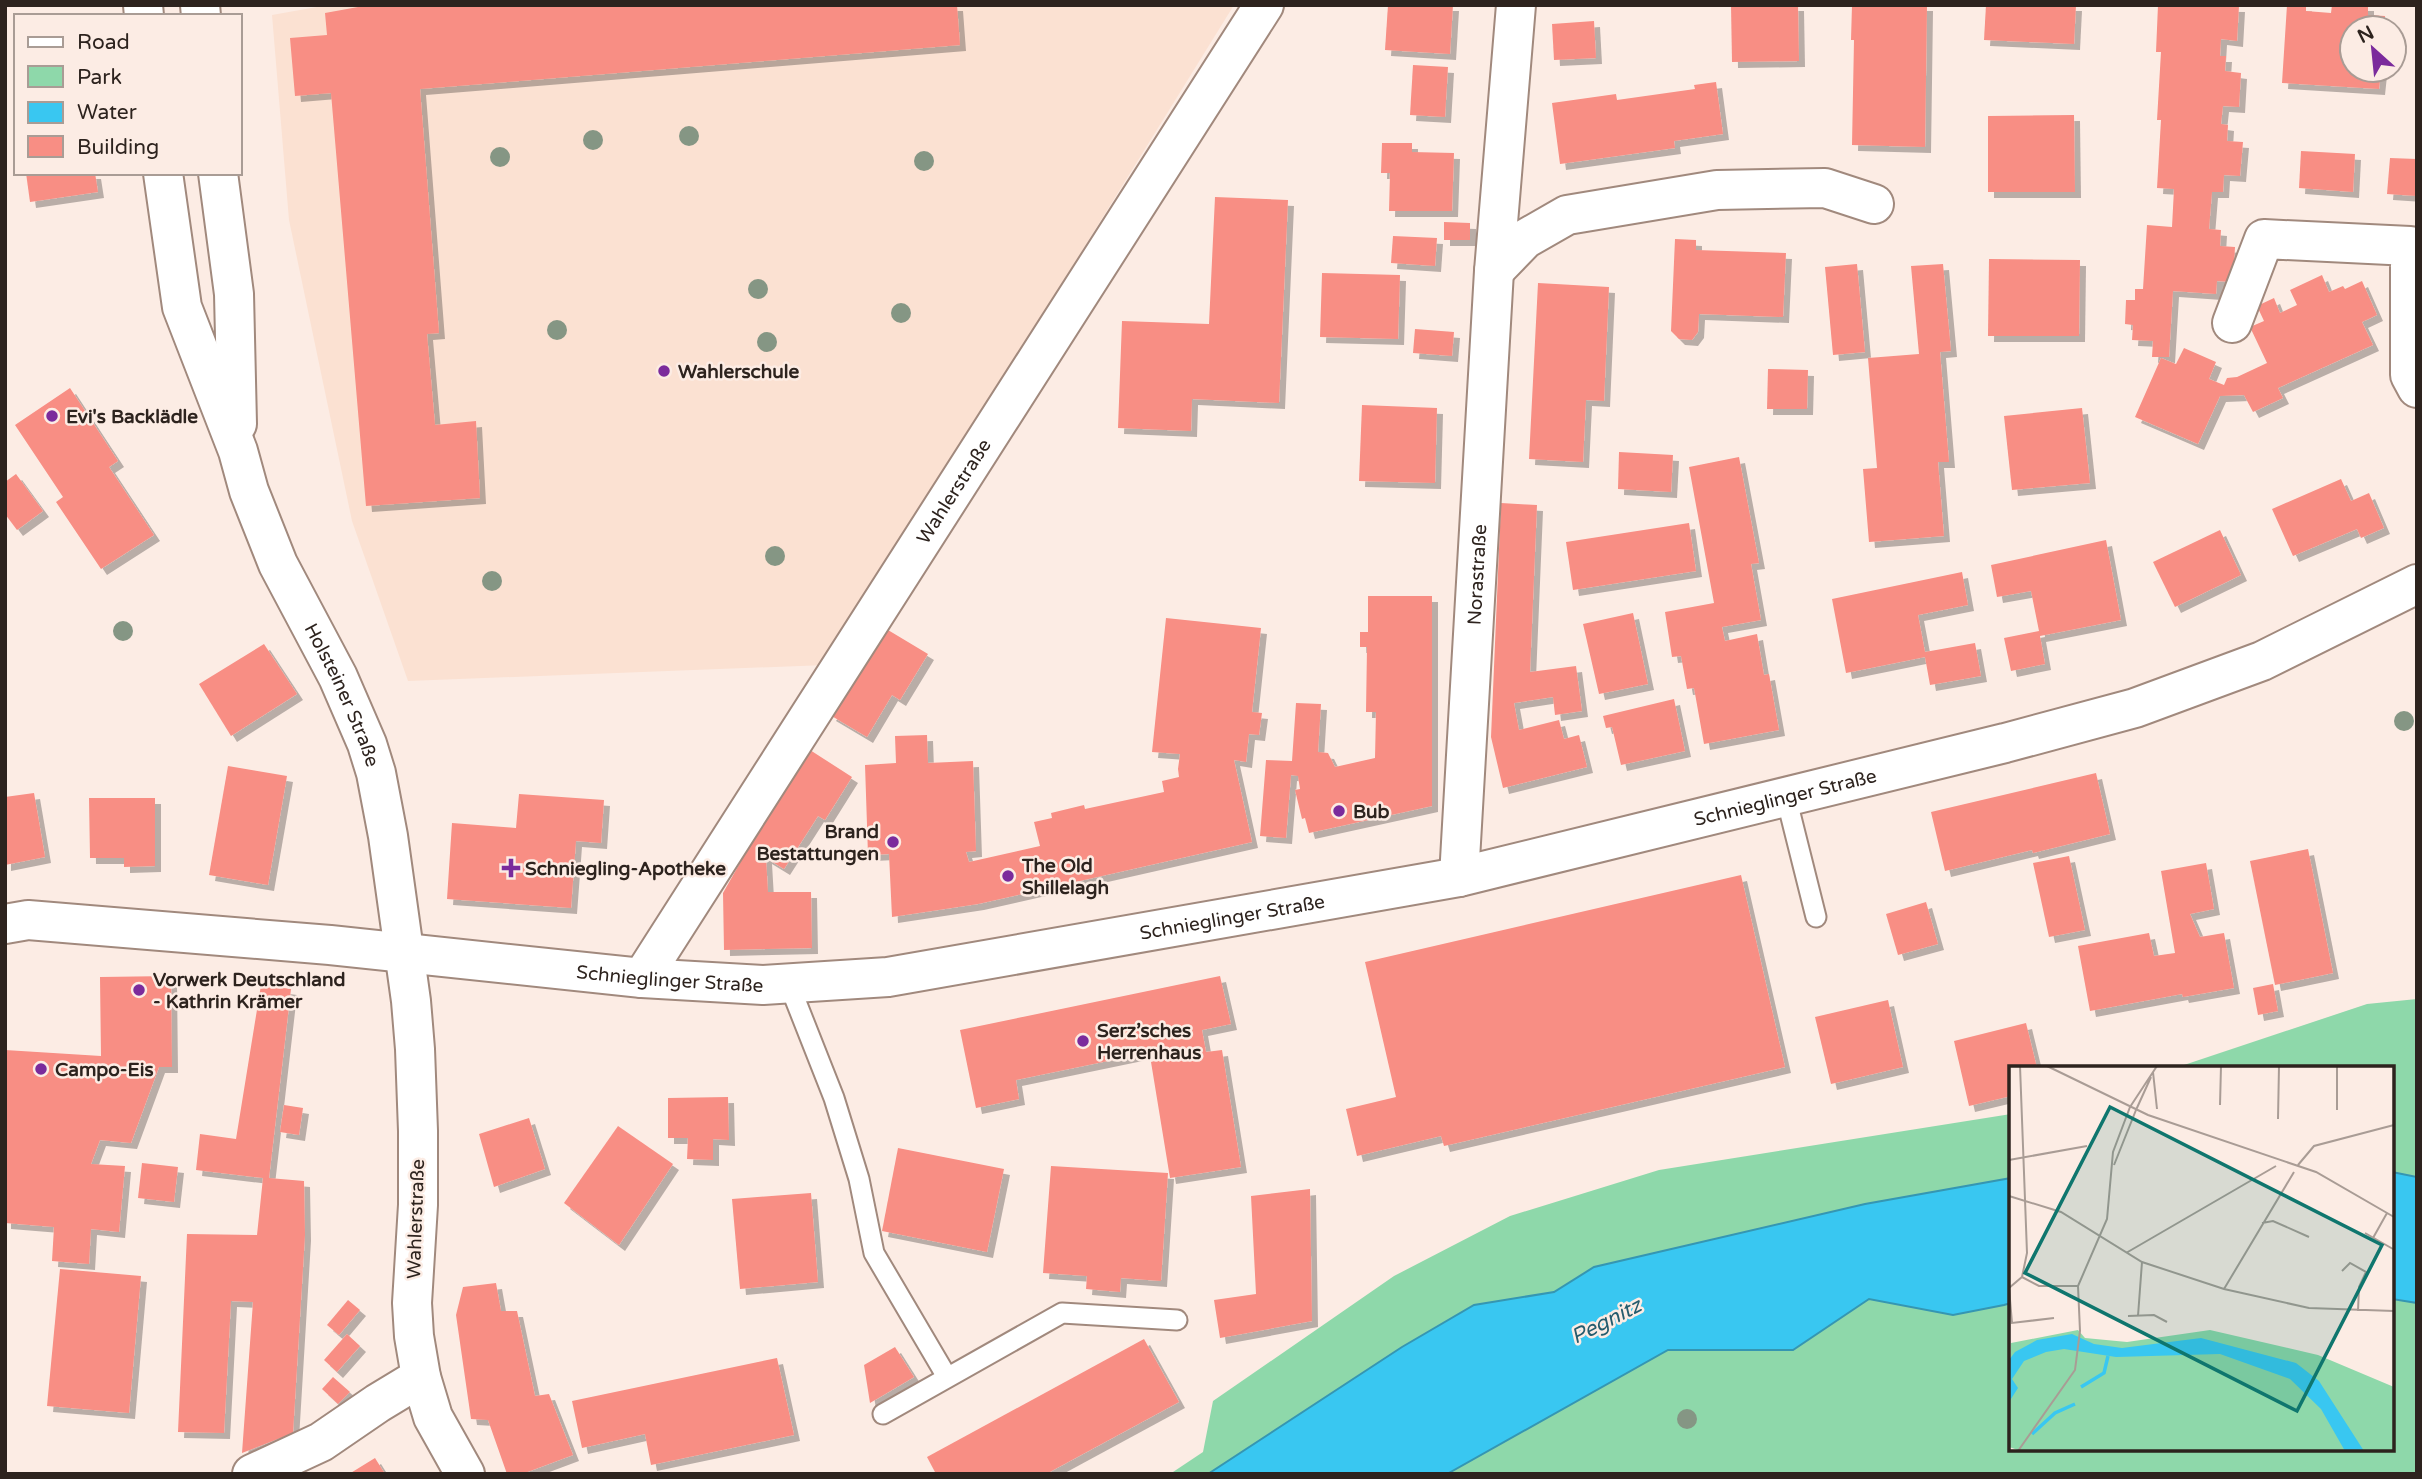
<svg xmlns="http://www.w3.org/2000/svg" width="2422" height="1479" viewBox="0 0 2422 1479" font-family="'Varela Round',sans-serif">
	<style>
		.built { fill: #fbe1d2 }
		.green { fill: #8ed8aa }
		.water { fill: #39c7f1; stroke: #3596b2; stroke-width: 2 }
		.building { fill: #f88e84; filter: url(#shadow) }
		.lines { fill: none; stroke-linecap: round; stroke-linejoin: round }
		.service-casing { stroke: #a1897d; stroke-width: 23 }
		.minor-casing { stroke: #a1897d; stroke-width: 42 }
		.secondary-casing { stroke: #a1897d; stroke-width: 42 }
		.service { stroke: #fff; stroke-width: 19 }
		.minor { stroke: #fff; stroke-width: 38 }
		.secondary { stroke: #fff; stroke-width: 38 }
		.tree { fill: #859684 }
		.poi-dot { fill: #7b2b9c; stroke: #fcece4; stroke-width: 2.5 }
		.labels { text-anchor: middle; stroke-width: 5; stroke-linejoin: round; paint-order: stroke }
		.poi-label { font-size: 19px; font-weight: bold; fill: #2d231e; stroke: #fcece4; text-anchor: start }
		.street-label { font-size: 19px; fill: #2d231e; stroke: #fcece4 }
		.water-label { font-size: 21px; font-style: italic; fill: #255c6e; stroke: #fcece4 }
		.inset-river { fill: none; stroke: #39c7f1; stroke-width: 3.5 }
		.inset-road { fill: none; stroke: #a99c95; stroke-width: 2 }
		.view { fill: #0f766e; fill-opacity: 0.15; stroke: #0f766e; stroke-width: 3.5 }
		.inset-edge { fill: none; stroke: #2d231e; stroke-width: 3.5 }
	</style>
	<defs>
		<filter id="shadow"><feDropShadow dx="6" dy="6" stdDeviation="0" flood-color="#0004"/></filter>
	</defs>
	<rect width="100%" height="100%" fill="#fcece4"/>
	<path class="built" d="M 328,5 L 1234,5 L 826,665 L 408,681 L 352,521 L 289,220 L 272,15 Z"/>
	<path class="green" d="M 2417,999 L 2417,1474 L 1170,1474 L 1203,1452 L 1213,1401 L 1394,1276 L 1510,1216 L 1659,1170 L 2011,1114 L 2011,1449 L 2392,1449 L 2392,1068 L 2175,1068 L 2367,1004 Z"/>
	<g class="water">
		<path d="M 2392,1172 L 2417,1177 L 2417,1303 L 2392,1299 Z"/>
		<path d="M 2011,1178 L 2011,1303 L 2004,1305 L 1953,1315 L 1869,1299 L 1793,1350 L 1668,1350 L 1447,1474 L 1208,1474 L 1402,1347 L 1474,1305 L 1554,1292 L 1594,1267 L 1865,1204 Z"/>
	</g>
	<g class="building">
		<path d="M 369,5 L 957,5 L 960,45 L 420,89 L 439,333 L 427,334 L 435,425 L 476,421 L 480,498 L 366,506 L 331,93 L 295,96 L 290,38 L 327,35 L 325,13 Z"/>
		<path d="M 1388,5 L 1453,5 L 1450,54 L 1385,50 Z"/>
		<path d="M 1731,5 L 1798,5 L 1799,61 L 1732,62 Z"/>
		<path d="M 1852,5 L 1927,5 L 1925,147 L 1852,145 L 1854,40 L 1851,40 Z"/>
		<path d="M 1986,5 L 2076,5 L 2074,44 L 1984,40 Z"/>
		<path d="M 2158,5 L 2239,6 L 2237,41 L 2221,39 L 2220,56 L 2226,56 L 2225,71 L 2241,73 L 2239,107 L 2223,106 L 2221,124 L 2228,125 L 2227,141 L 2243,142 L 2240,176 L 2224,175 L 2223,192 L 2212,192 L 2209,229 L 2221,230 L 2220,246 L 2235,247 L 2233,282 L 2217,281 L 2216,294 L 2173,291 L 2169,357 L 2152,357 L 2153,341 L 2132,340 L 2133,325 L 2125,324 L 2126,300 L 2135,300 L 2135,289 L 2143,289 L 2147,225 L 2172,227 L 2174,189 L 2157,188 L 2161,120 L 2157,120 L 2161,52 L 2156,52 Z"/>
		<path d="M 2287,5 L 2306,5 L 2306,11 L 2331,13 L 2332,5 L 2368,5 L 2368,15 L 2385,16 L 2384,28 L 2352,28 L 2352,70 L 2381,70 L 2379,89 L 2282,83 Z"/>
		<path d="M 1594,21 L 1596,58 L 1554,60 L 1552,24 Z"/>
		<path d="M 1413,65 L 1448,67 L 1445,117 L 1410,115 Z"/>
		<path d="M 1716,82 L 1723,134 L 1674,141 L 1675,148 L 1560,164 L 1552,103 L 1616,94 L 1617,100 L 1695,89 L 1694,85 Z"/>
		<path d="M 2074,115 L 2075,192 L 1988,192 L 1988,116 Z"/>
		<path d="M 1382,143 L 1412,143 L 1412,152 L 1454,153 L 1452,211 L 1389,211 L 1390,173 L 1381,173 Z"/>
		<path d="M 2301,151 L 2355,154 L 2353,192 L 2299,188 Z"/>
		<path d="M 2390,158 L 2417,159 L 2417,196 L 2387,194 Z"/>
		<path d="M 26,173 L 95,173 L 98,192 L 30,202 Z"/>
		<path d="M 1215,197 L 1288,200 L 1279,403 L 1192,399 L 1191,431 L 1118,428 L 1122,321 L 1209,324 Z"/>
		<path d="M 1444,222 L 1470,223 L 1470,240 L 1444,240 Z"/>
		<path d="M 1393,236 L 1437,238 L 1435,266 L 1391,263 Z"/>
		<path d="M 1675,239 L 1696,240 L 1696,250 L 1786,253 L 1783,317 L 1699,314 L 1698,332 L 1692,340 L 1679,339 L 1671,331 Z"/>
		<path d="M 1989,259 L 2080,260 L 2079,336 L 1988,336 Z"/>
		<path d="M 1857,264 L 1865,352 L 1833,355 L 1825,267 Z"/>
		<path d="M 1943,264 L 1951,351 L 1940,352 L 1949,462 L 1938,462 L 1944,536 L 1869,542 L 1863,469 L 1877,468 L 1868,358 L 1919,354 L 1911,266 Z"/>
		<path d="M 1322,273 L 1400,275 L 1398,339 L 1320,337 Z"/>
		<path d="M 2322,275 L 2329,292 L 2343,286 L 2345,289 L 2362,281 L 2377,315 L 2362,322 L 2373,345 L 2278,388 L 2283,398 L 2253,412 L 2244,395 L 2220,396 L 2198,444 L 2135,417 L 2161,358 L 2176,364 L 2184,348 L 2216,362 L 2209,379 L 2224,385 L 2227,378 L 2237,377 L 2267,363 L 2250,327 L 2264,321 L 2257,306 L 2274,298 L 2280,313 L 2297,305 L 2290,290 Z"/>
		<path d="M 1538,283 L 1609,287 L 1604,401 L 1586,400 L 1583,462 L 1529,459 Z"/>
		<path d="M 1415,329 L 1454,332 L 1452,356 L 1413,353 Z"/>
		<path d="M 1768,369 L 1808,370 L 1807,409 L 1767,409 Z"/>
		<path d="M 70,388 L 118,461 L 109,467 L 154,535 L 101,569 L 56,502 L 63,497 L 15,425 Z"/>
		<path d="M 1362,405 L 1437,408 L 1435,483 L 1359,481 Z"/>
		<path d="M 2082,408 L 2090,483 L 2012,490 L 2004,416 Z"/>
		<path d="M 1619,452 L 1673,455 L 1671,492 L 1618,489 Z"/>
		<path d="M 1739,457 L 1759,563 L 1751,564 L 1761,620 L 1722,627 L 1725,641 L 1757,634 L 1764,675 L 1769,674 L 1779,730 L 1704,744 L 1694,688 L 1687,689 L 1681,656 L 1672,657 L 1665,612 L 1714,603 L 1689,467 Z"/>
		<path d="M 16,474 L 43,511 L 17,530 L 5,514 L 5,482 Z"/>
		<path d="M 2341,479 L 2351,501 L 2369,493 L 2384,528 L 2361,538 L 2357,529 L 2293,556 L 2272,509 Z"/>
		<path d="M 1501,503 L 1537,505 L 1530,672 L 1576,666 L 1582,711 L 1555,715 L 1553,697 L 1514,703 L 1519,730 L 1559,720 L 1564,739 L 1579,735 L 1587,767 L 1503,788 L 1491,737 Z"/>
		<path d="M 1689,523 L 1696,571 L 1573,590 L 1566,542 Z"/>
		<path d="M 2220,530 L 2241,575 L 2175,607 L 2153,562 Z"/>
		<path d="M 2106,540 L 2121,620 L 2040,636 L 2045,664 L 2011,671 L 2004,638 L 2039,631 L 2031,591 L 1997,597 L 1991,565 Z"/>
		<path d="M 1962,572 L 1968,605 L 1918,615 L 1925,652 L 1975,643 L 1981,676 L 1930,685 L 1925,657 L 1846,673 L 1832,599 Z"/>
		<path d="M 1368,596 L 1432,596 L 1432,806 L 1309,833 L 1305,818 L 1302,819 L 1295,790 L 1300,789 L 1298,776 L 1291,775 L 1286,838 L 1260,836 L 1266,760 L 1292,761 L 1296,703 L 1321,704 L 1318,752 L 1328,753 L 1335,767 L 1375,758 L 1376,712 L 1366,712 L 1367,647 L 1360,647 L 1360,632 L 1368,632 Z"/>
		<path d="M 1633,613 L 1648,684 L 1599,694 L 1583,624 Z"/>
		<path d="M 1166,618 L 1261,628 L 1252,712 L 1262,713 L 1259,735 L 1249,734 L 1246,762 L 1234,760 L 1252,842 L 978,904 L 892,917 L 889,854 L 868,855 L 865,765 L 896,763 L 895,736 L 927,735 L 928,763 L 973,761 L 976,851 L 966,852 L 969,862 L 1040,846 L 1034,822 L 1052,818 L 1051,813 L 1084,805 L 1085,809 L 1164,792 L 1162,781 L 1179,777 L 1178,769 L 1180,754 L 1152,752 Z"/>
		<path d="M 883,627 L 928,654 L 900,700 L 892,695 L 867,737 L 830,715 Z"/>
		<path d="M 264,644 L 297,694 L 231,736 L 199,684 Z"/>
		<path d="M 1674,699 L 1685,751 L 1621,765 L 1612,727 L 1606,728 L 1603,716 Z"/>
		<path d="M 810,750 L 852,777 L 825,820 L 818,816 L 784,869 L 766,858 L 768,892 L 811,892 L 812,948 L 724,950 L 723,893 L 749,847 Z"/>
		<path d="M 228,766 L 287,776 L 268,885 L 209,875 Z"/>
		<path d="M 2096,773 L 2110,834 L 2033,853 L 2032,850 L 1945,871 L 1931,812 Z"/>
		<path d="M 34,793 L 45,857 L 5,865 L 5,797 Z"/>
		<path d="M 519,794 L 604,800 L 601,843 L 576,841 L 571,908 L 447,899 L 452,823 L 516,828 Z"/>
		<path d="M 89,798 L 155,798 L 155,866 L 124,867 L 124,858 L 90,858 Z"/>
		<path d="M 2308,849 L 2333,973 L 2275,985 L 2250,861 Z"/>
		<path d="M 2069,856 L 2085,930 L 2049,937 L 2033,863 Z"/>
		<path d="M 2206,863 L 2214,909 L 2190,914 L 2200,937 L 2224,933 L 2234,988 L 2183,997 L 2182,994 L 2090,1011 L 2078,946 L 2149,933 L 2154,956 L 2175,953 L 2161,871 Z"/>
		<path d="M 1741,875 L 1785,1067 L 1444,1146 L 1441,1136 L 1357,1156 L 1346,1109 L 1396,1097 L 1365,962 Z"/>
		<path d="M 1926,902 L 1938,944 L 1898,955 L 1886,914 Z"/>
		<path d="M 171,976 L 172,1067 L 159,1067 L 131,1143 L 100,1140 L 91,1164 L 125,1166 L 119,1232 L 91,1229 L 89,1264 L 52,1261 L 54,1227 L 5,1223 L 5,1050 L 101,1056 L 100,977 Z"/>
		<path d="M 1220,976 L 1231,1024 L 1202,1030 L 1206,1052 L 1222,1050 L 1241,1167 L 1170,1178 L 1151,1062 L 1158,1060 L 1156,1051 L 1016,1080 L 1019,1099 L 976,1108 L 960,1030 Z"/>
		<path d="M 2273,984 L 2278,1011 L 2258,1015 L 2253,988 Z"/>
		<path d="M 261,985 L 291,989 L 269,1178 L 304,1181 L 305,1235 L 293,1433 L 242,1453 L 253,1302 L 231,1301 L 224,1433 L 178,1432 L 187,1234 L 257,1235 L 263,1178 L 196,1170 L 200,1134 L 236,1139 Z"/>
		<path d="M 1888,1000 L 1903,1067 L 1831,1084 L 1815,1017 Z"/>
		<path d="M 2026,1023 L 2037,1068 L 2011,1068 L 2011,1096 L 1969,1106 L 1954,1041 Z"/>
		<path d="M 728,1097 L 729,1140 L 713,1139 L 713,1160 L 687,1159 L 688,1138 L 668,1138 L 668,1098 Z"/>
		<path d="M 284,1105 L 303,1108 L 299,1135 L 280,1132 Z"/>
		<path d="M 529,1118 L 545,1169 L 494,1187 L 479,1134 Z"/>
		<path d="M 618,1126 L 673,1164 L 619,1245 L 564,1203 Z"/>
		<path d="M 898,1148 L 1004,1169 L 987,1252 L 882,1231 Z"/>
		<path d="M 142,1163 L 178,1167 L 174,1202 L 138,1198 Z"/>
		<path d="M 1051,1166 L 1168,1173 L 1161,1281 L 1121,1278 L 1120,1292 L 1086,1289 L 1087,1276 L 1043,1273 Z"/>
		<path d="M 1310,1189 L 1312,1321 L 1220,1338 L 1214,1300 L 1256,1294 L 1251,1196 Z"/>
		<path d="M 811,1193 L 818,1282 L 740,1289 L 732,1199 Z"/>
		<path d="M 60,1269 L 141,1276 L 129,1413 L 47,1406 Z"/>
		<path d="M 496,1283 L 501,1311 L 517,1311 L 535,1396 L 549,1394 L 573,1455 L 522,1474 L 507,1474 L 488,1420 L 471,1419 L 456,1315 L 463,1287 Z"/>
		<path d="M 348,1300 L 360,1310 L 339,1335 L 327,1325 Z"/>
		<path d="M 347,1334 L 360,1346 L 337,1372 L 324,1360 Z"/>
		<path d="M 1144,1339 L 1179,1402 L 1046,1474 L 936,1474 L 927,1457 Z"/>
		<path d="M 895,1347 L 914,1377 L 870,1403 L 864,1365 Z"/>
		<path d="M 777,1358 L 794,1435 L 651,1465 L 645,1434 L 582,1448 L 572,1401 Z"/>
		<path d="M 333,1377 L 350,1392 L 338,1404 L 322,1389 Z"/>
		<path d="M 375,1458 L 385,1474 L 349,1474 Z"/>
	</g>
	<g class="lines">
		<g class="service-casing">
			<g id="service">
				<path d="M 1786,797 L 1816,917"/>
				<path d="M 789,984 L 834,1098 L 859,1179 L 874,1253 L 947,1377"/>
				<path d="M 883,1414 L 1062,1313 L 1177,1320"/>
			</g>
		</g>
		<g class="minor-casing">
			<g id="minor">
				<path d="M 1494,271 L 1525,239 L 1567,215 L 1717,190 L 1825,188 L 1874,204"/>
				<path d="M 2232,323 L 2264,239 L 2410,246 L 2410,375 L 2417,388"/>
				<path id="s1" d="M 1459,877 L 1494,271 L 1516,5"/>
				<path id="s2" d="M 5,924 L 28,920 L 330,945 L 642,978 L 763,985 L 888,977 L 1459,877 L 2005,743 L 2135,708 L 2262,661 L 2417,584"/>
				<path id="s3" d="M 642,978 L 1264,5"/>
				<path d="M 252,1474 L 321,1442 L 378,1403 L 421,1377"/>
			</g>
		</g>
		<g class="secondary-casing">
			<g id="secondary">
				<path d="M 143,5 L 144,16"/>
				<path d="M 200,5 L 201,16"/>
				<path id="s4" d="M 163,173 L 182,307 L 238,451 L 249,491 L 278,564 L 338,677 L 367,744 L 376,773 L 388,836 L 411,1001 L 415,1049 L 418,1131 L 418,1205 L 412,1303 L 414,1336 L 421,1377 L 433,1417 L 465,1474"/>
				<path d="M 218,173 L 234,294 L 237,424"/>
			</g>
		</g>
		<use href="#service" class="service"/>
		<use href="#minor" class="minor"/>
		<use href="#secondary" class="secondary"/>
	</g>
	<g class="tree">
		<circle cx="689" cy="136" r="10"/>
		<circle cx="593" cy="140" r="10"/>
		<circle cx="500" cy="157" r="10"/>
		<circle cx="924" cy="161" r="10"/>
		<circle cx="758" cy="289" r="10"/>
		<circle cx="901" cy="313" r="10"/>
		<circle cx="557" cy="330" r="10"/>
		<circle cx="767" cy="342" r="10"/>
		<circle cx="775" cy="556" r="10"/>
		<circle cx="492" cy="581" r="10"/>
		<circle cx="123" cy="631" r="10"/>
		<circle cx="2404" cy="721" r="10"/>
		<circle cx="1687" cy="1419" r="10"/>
	</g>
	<g class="poi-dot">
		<circle cx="664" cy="371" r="7"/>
		<circle cx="52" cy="416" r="7"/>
		<circle cx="1339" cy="811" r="7"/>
		<circle cx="893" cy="842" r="7"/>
		<path d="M507.5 857.5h7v7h7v7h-7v7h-7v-7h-7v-7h7z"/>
		<circle cx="1008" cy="876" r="7"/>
		<circle cx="139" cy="990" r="7"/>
		<circle cx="1083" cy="1041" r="7"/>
		<circle cx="41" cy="1069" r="7"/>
	</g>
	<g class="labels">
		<g class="poi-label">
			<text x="678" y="378">Wahlerschule</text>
			<text x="66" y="423">Evi's Backlädle</text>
			<text x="1353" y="818">Bub</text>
			<text x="879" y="838" text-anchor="end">Brand<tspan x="879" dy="22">Bestattungen</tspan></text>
			<text x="1022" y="872">The Old<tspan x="1022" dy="22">Shillelagh</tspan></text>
			<text x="525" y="875">Schniegling-Apotheke</text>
			<text x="153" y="986">Vorwerk Deutschland<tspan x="153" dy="22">- Kathrin Krämer</tspan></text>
			<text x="1097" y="1037">Serz’sches<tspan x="1097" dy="22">Herrenhaus</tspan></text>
			<text x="55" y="1076">Campo-Eis</text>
		</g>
		<g class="street-label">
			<text dy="7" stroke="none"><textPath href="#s3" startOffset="578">Wahlerstraße</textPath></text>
			<text dy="7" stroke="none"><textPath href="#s1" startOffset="303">Norastraße</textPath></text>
			<text dy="7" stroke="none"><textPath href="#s4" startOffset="556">Holsteiner Straße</textPath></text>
			<text dy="7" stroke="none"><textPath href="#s2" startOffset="1802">Schnieglinger Straße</textPath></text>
			<text dy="7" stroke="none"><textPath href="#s2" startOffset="1236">Schnieglinger Straße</textPath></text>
			<text dy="7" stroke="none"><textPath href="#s2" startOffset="668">Schnieglinger Straße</textPath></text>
			<text transform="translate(415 1219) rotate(-88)" y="7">Wahlerstraße</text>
		</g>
		<g class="water-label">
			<text transform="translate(1606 1321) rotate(-27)" y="7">Pegnitz</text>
		</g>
	</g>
	<g transform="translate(2009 1066)">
		<rect width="385" height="385" fill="#fcece4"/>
		<path d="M 69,264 L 76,272 L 118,276 L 201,264 L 309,289 L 385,321 L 385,385 L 12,385 L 0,381 L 2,277 Z" fill="#8ed8aa"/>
		<path d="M 63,268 L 85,278 L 113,282 L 192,272 L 287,297 L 310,315 L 355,385 L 336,385 L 312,343 L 281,313 L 211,288 L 107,291 L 55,283 L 37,286 L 15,295 L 3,313 L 9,322 L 0,336 L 0,294 L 6,286 L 28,274 Z" fill="#39c7f1"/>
		<path class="inset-river" d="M 72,321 L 95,307 L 99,290M 23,368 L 46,347 L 66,338"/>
		<path class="inset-road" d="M 11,0 L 18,187 L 13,211M 38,0 L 139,49 L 307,106 L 385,151M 144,6 L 148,43M 211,39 L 212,0M 121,41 L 148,0M 127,44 L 142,11M 328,44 L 328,0M 269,53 L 270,0M 0,94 L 78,80M 105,99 L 127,44M 289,99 L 305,80 L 385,59M 0,130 L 52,146 L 133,196 L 215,223 L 300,242 L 385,245M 253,157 L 264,155 L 300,171M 356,167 L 384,183M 364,172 L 378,147M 117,187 L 267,100M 333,205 L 341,197 L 357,206 L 350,221 L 349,245M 0,222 L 3,257 L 45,252M 0,222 L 13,211 L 30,220 L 69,220M 215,223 L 285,106M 119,250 L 145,249 L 158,256M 129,250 L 133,196M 9,385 L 66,304 L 71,265 L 69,220 L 98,153 L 104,86 L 121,41"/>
		<path class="view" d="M 101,41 L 373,179 L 288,345 L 16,207 Z"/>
		<rect width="385" height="385" class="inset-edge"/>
	</g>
	<rect width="2422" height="1479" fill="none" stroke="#2d231e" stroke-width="14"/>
	<rect x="14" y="14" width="228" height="161" fill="#fcece4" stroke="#a99c95" stroke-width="2"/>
	<rect x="28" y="37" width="35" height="10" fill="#ffffff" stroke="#a99c95" stroke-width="2"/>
	<text x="77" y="49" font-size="21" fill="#2d231e">Road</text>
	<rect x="28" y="66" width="35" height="21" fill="#8ed8aa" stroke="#a99c95" stroke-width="2"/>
	<text x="77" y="84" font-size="21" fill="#2d231e">Park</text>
	<rect x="28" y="102" width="35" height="21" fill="#39c7f1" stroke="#a99c95" stroke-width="2"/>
	<text x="77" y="119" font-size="21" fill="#2d231e">Water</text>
	<rect x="28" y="136" width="35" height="21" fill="#f88e84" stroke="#a99c95" stroke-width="2"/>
	<text x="77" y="154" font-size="21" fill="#2d231e">Building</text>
	<g transform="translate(2373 49) rotate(333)"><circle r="33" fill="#fcece4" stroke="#a99c95" stroke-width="2"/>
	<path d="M0-5L12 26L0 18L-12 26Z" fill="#7b2b9c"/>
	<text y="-10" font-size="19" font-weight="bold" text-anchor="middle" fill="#2d231e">N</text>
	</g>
</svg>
